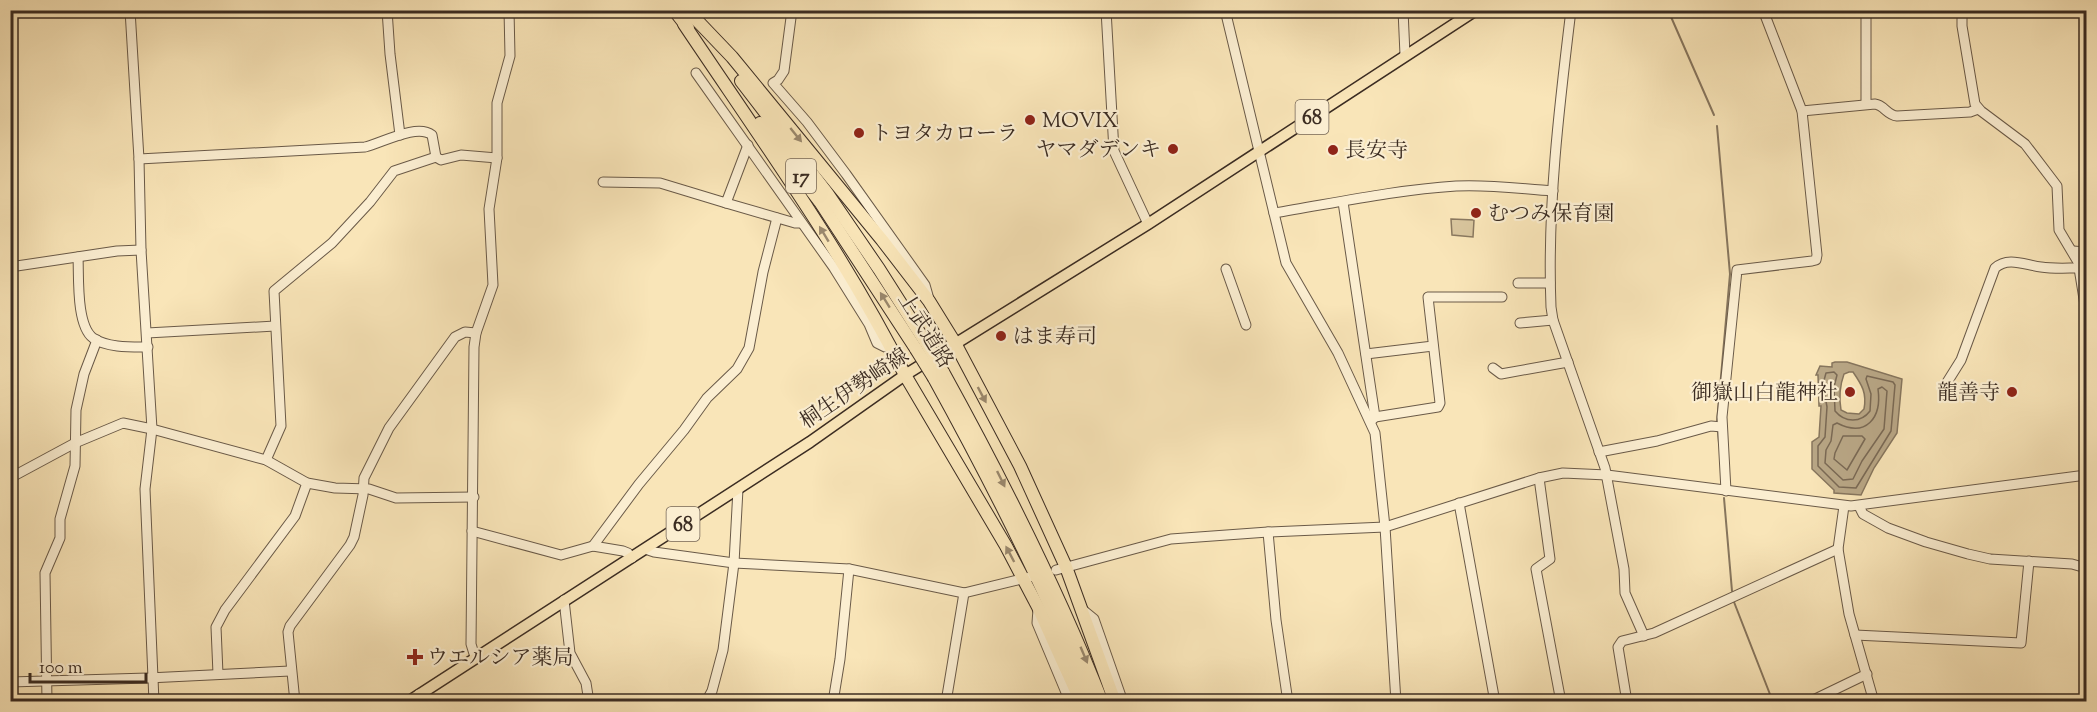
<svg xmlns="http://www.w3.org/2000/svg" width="2097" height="712" viewBox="0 0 2097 712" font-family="'Sorts Mill Goudy','Noto Serif JP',serif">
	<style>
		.green { fill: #d9c69e; stroke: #8a7960; stroke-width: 1.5 }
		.water { fill: #b8a685; stroke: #86755d; stroke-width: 1.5; fill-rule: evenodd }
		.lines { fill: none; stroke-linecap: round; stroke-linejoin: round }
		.shore { stroke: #7a6954; stroke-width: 1.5 }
		.stream { stroke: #86755d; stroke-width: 2 }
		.minor-casing { stroke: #6a5a48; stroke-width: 11 }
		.major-casing { stroke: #3b2c22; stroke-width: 13 }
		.highway-casing { stroke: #3b2c22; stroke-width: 14 }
		.minor { stroke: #fbeed1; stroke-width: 9 }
		.major { stroke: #f9e5b8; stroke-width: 10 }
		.highway { stroke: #f9e5b8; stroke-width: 12 }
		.highway-bridge-casing { stroke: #3b2c22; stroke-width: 14; stroke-linecap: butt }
		.highway-bridge { stroke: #f9e5b8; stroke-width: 12 }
		.oneway { fill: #9a886d }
		.poi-dot { fill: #8f2418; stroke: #fbeed1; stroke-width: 2 }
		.labels { text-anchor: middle; stroke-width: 4.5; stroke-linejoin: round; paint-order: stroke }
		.shield { fill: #fbeed1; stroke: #756656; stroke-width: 1.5 }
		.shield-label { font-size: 20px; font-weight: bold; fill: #3b2c22 }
		.poi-label { font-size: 21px; fill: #3b2c22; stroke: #fbeed1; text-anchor: start }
		.street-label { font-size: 21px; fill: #3b2c22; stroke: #fbeed1 }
	</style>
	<rect width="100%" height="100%" fill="#f9e5b8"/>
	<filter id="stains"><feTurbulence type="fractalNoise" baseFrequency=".00333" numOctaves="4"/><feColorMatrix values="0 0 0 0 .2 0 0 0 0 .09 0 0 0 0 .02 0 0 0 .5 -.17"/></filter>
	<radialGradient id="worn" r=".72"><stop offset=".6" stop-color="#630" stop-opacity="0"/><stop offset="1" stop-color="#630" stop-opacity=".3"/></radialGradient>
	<path class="green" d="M 1451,219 L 1474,220 L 1473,237 L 1452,235 Z"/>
	<path class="water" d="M 1835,362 L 1847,362 L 1902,379 L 1897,433 L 1874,468 L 1861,495 L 1834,493 L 1834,490 L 1812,469 L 1812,442 L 1819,437 L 1821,406 L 1819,406 L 1818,375 L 1816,375 L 1820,366 L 1832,367 L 1832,363 ZM 1849,372 L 1853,372 C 1862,385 1867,393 1864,409 L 1859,414 L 1847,413 L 1841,410 C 1839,398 1840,385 1844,374 Z"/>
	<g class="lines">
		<g class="shore">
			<path d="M 1834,372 L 1837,375 L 1834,387 L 1835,411 C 1845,423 1861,423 1870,411 L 1871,394 L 1866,379 L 1867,376 L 1893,382 L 1895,385 L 1891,431 L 1856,488 L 1839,487 L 1818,466 L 1818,446 L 1825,437 L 1827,407 L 1823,384 L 1826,373 Z"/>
			<path d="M 1882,387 L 1887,391 L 1884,429 L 1862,461 L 1853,479 L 1843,480 L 1825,463 L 1826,450 L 1831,441 L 1833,425 L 1837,423 C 1866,438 1882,418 1878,389 Z"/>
			<path d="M 1843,436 L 1862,436 L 1865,439 L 1847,470 L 1834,459 L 1835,453 Z"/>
		</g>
		<g class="stream">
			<path d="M 1668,10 L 1714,115"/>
			<path d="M 1717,422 L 1730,274 L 1717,126"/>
			<path d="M 1718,431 L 1719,443"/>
			<path d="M 1724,498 L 1732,591"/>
			<path d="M 1734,602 L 1773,702"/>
		</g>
		<g class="minor-casing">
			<g id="minor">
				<path d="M 130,10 L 139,159 L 141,250 L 152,429 L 145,489 L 154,702"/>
				<path d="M 387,10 L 390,54 L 400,135"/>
				<path d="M 792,10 L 784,71 L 778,80 L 773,83 L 807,122 L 846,174 L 925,285 L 929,299"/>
				<path d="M 1106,10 L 1114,151 L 1148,224"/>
				<path d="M 1225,10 L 1286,263 L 1338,353 L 1375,433 L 1385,527 L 1396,702"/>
				<path d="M 1403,10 L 1405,55"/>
				<path d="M 1571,10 C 1559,108 1547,208 1551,307 L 1553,320 L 1605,468 L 1624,569 L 1625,593 L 1644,636"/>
				<path d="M 1962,10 L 1962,26 L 1975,104 L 1981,111 L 2025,144 L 2057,186 L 2059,230 L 2078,262 L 2086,311"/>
				<path d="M 696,73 L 834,268 L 869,324 L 877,343 L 885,347 L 891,346"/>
				<path d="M 1866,104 L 1866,10"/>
				<path d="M 1802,111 L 1875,104 C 1884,105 1887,115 1897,116 L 1970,112 L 1978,109"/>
				<path d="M 139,159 L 365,147 C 382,143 417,123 432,135 L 436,157"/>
				<path d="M 603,182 L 660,183 L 726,203 L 748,145"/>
				<path d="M 1343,202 L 1375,417 L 1372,420"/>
				<path d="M 726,203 L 795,223 L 801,223"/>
				<path d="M 1274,213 C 1335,203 1395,190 1456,186 C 1488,184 1522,189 1553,191"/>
				<path d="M 2073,251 L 2086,252"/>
				<path d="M 78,257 C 79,277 76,325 93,338 C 107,348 132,347 148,347"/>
				<path d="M 10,267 L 117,251 L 141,250"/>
				<path d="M 1226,269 L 1246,325"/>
				<path d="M 1518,283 L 1550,283"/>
				<path d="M 1520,323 L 1553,320"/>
				<path d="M 147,333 L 275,326"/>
				<path d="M 1366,354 L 1433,346"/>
				<path d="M 1493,368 L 1501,374 L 1568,362"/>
				<path d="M 1946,384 L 1961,360 L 1995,268 C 2008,256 2025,265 2041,267 C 2053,269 2067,268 2079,268"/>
				<path d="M 1375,417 L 1438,407 L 1440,403 L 1428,297 L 1502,297"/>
				<path d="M 1599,452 L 1657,441 L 1711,426 L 1722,427"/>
				<path d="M 266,460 L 281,426 L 274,291 L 332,243 L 370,202 L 394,171 L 436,157 L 441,160 L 461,155 L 497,158"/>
				<path d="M 10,478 L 75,443 L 123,423 L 152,429 L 266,460 L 307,483 L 335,488 L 369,489 L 396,498 L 474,497"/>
				<path d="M 1539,478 L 1550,559 L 1536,569 L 1561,702"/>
				<path d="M 1726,491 L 1722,417 L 1737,270 L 1812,261 L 1816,260 L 1817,255 L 1802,111 L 1763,10"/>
				<path d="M 1459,503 L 1495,702"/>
				<path d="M 1844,506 L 1838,549 L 1849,614 L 1874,702"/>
				<path d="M 1859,506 L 1863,514 L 1888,528 L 1926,542 L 1968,554 L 1990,559 L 2072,564 L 2086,568"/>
				<path d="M 472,531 L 561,555 L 593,546 L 623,551 L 628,553 L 632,558"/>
				<path d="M 1268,532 L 1276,620 L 1288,702"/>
				<path d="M 593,546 L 639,484 L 684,430 L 707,398 L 737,369 L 749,348 L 763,272 L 777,218"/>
				<path d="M 645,549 L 654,552 L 734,563 L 849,569 L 964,593 L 1030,577"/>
				<path d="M 1056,570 L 1171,539 L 1268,532 L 1385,527 L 1539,478 L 1563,473 L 1607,475 L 1851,506 L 2086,475"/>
				<path d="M 564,600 L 570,653 L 586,683 L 589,702"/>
				<path d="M 1038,609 L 1037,623 L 1070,702"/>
				<path d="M 1083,610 L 1094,619 L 1123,702"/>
				<path d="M 1855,635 L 2021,643 L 2029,561"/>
				<path d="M 475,657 L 471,644 L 474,347 L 476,333 L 493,285 L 489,209 L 497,158 L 497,103 L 510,56 L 509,10"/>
				<path d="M 218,674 L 216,627 L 225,610 L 295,516 L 307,483"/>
				<path d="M 10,682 L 148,678 L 290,671"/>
				<path d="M 419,694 L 425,699 L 433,702"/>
				<path d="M 47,702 L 45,573 L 60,538 L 60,519 L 75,466 L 76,410 L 84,374 L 97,340"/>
				<path d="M 295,702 L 288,632 L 290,626 L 350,545 L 354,537 L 363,495 L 364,478 L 389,428 L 455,337 L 465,332 L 476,333"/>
				<path d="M 706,702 L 712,691 L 723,650 L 734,563 L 738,489"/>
				<path d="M 833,702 L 840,659 L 849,569"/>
				<path d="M 946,702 L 964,593"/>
				<path d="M 1627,702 L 1618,647 L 1622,641 L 1654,633 L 1838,549"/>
				<path d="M 1809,702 L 1867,674"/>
			</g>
		</g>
		<g class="major-casing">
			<path id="major" d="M 408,702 L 810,442 L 905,375 L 1148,224 L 1476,10"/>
		</g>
		<g class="highway-casing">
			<g id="highway">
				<path d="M 674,10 L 688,28"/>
				<path d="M 689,12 L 732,57 L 882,240 L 929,301 L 955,343 L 1020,466 L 1066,567 L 1115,702"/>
				<path d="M 684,24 C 761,139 843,252 905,375 L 1006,546 L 1038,607 L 1081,702"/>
				<path d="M 741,81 L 827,193 L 879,269 L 926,343"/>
				<path d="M 760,123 L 820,202 L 916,349"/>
				<path d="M 943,372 C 1002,479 1057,587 1102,702"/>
				<path d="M 934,378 C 992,483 1046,589 1091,702"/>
			</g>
		</g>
		<use href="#minor" class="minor"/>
		<use href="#major" class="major"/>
		<use href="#highway" class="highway"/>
		<g class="highway-bridge-casing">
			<g id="highway-bridge">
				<path d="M 926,343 L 943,372"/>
				<path d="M 916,349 L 934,378"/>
			</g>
		</g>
		<use href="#highway-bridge" class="highway-bridge"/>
	</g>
	<defs><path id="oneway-solid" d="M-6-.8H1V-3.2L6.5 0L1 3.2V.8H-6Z" transform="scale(1.5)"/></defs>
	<g class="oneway">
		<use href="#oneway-solid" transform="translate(796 135) rotate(51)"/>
		<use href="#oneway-solid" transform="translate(824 234) rotate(-121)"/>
		<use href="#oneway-solid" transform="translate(885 300) rotate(-122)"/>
		<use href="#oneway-solid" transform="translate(982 395) rotate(62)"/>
		<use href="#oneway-solid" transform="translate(1001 479) rotate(64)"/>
		<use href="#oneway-solid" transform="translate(1010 554) rotate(-118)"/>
		<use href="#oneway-solid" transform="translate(1084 655) rotate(67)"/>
	</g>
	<g class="poi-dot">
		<circle cx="1030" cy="120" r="6"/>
		<circle cx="859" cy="133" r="6"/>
		<circle cx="1173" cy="149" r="6"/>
		<circle cx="1333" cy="150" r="6"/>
		<circle cx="1476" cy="213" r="6"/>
		<circle cx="1001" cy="336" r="6"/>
		<circle cx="1850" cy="392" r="6"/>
		<circle cx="2012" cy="392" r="6"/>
		<path d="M412 648h6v6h6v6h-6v6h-6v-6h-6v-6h6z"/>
	</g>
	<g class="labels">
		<g class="shield">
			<rect x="1295.5" y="100" width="33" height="34" rx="4.5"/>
			<rect x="786" y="159" width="30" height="34" rx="4.5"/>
			<rect x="666.5" y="507" width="33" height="34" rx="4.5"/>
		</g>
		<g class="shield-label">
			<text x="1312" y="124">68</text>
			<text x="801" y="183">17</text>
			<text x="683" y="531">68</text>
		</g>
		<g class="poi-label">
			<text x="1042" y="127">MOVIX</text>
			<text x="871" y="140">トヨタカローラ</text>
			<text x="1161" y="156" text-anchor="end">ヤマダデンキ</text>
			<text x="1345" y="157">長安寺</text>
			<text x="1488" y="220">むつみ保育園</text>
			<text x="1013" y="343">はま寿司</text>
			<text x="1838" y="399" text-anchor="end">御嶽山白龍神社</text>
			<text x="2000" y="399" text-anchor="end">龍善寺</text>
			<text x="427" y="664">ウエルシア薬局</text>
		</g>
		<g class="street-label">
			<text transform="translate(926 330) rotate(58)" y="7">上武道路</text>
			<text transform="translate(854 388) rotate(-34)" y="7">桐生伊勢崎線</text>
		</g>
	</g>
	<rect width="2097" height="712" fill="none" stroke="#f9e5b8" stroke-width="36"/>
	<rect x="12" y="12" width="2073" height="688" fill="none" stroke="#3b2c22" stroke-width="3"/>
	<rect x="18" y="18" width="2061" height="676" fill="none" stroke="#3b2c22" stroke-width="1.5"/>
	<path d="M30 673v9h116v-9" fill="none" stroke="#3b2c22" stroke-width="3"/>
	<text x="39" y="673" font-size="18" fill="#3b2c22" stroke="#fbeed1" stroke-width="4.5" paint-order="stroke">100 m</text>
	<rect width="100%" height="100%" filter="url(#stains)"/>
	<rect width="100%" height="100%" fill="url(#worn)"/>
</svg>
